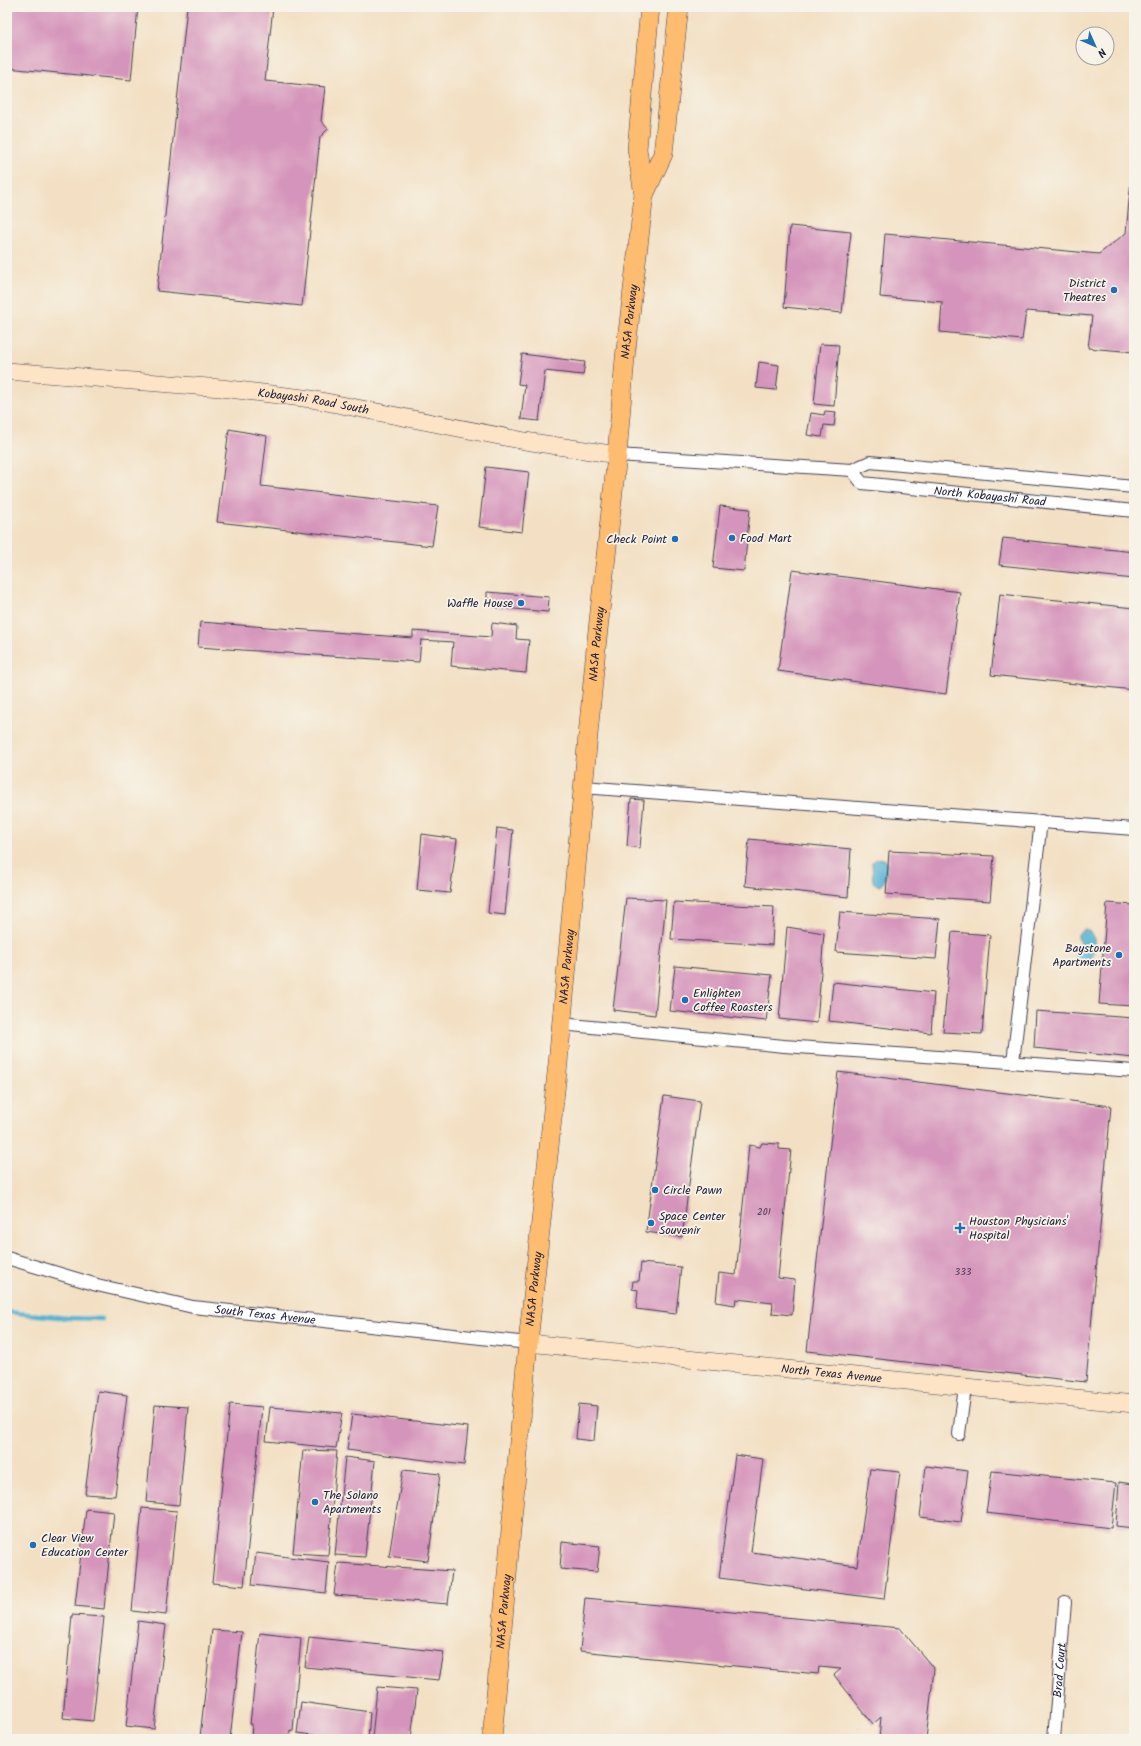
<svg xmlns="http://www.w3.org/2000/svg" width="1141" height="1746" viewBox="0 0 1141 1746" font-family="Kalam,sans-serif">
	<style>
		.water { fill: #54b3d3; stroke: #3b6a87 }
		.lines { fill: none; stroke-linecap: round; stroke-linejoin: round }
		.stream { stroke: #54b3d3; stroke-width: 4.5 }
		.building { fill: #d594bb }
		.street-casing { stroke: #413e50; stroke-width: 14 }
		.secondary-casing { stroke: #413e50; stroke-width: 18 }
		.primary-casing { stroke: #413e50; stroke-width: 20 }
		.street { stroke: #fff; stroke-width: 12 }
		.secondary { stroke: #fee4c6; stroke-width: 17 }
		.primary { stroke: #fdbc70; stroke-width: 19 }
		.poi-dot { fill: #1f6fb2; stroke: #f7f3e8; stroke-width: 1.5 }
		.labels { text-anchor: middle; stroke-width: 3.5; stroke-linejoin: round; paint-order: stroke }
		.number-label { font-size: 10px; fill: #4f3e5b }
		.poi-label { font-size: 12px; fill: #22223b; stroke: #f7f3e8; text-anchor: start }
		.street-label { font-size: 12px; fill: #22223b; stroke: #f7f3e8 }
	</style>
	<rect width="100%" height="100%" fill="#f7f3e8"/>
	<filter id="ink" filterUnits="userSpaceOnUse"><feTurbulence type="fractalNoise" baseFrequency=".025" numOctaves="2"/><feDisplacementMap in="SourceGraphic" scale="8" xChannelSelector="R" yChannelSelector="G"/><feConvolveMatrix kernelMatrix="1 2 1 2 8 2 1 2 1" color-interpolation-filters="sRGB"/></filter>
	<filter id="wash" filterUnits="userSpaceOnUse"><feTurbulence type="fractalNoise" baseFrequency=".012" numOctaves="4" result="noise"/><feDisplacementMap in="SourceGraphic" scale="16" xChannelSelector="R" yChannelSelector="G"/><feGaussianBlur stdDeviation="0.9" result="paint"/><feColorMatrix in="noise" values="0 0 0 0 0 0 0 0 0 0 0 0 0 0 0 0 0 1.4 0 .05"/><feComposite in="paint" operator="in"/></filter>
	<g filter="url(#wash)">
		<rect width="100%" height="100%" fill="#f3e0c4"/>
		<g class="water">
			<path d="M 877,858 L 884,859 L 887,864 C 886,872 887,883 879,886 L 873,882 L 872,863 Z"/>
			<path d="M 1084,930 C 1098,931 1095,950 1091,960 L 1083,963 C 1071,957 1076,952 1081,943 L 1078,938 L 1078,934 Z"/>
		</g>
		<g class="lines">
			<path class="stream" d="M 7,1312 L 68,1318 L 102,1319"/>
		</g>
		<g id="blocks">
			<g class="building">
				<path d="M 7,7 L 138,7 L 131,80 L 7,68 Z"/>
				<path d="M 187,7 L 273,7 L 265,81 L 325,87 L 321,121 L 328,129 L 320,137 L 302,306 L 157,291 Z"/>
				<path d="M 1133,159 L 1134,352 L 1088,348 L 1092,316 L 1026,311 L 1022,340 L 940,332 L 942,302 L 880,297 L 885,234 L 1099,254 L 1126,233 Z"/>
				<path d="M 790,226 L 851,232 L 842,313 L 784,307 Z"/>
				<path d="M 820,344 L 839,345 L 834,406 L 814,404 Z"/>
				<path d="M 522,354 L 585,362 L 583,375 L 545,371 L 539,421 L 521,419 L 525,385 L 518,384 Z"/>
				<path d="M 759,362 L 779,365 L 776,390 L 756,388 Z"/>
				<path d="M 825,411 L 836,412 L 834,426 L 824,425 L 822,437 L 807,435 L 811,413 L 824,415 Z"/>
				<path d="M 229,429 L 267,436 L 261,486 L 438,506 L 432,546 L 217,522 Z"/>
				<path d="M 486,467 L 529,472 L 522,532 L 479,527 Z"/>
				<path d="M 720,506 L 750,509 L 744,571 L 713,568 Z"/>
				<path d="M 1003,538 L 1134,552 L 1134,579 L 999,565 Z"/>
				<path d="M 792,570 L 960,592 L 946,694 L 778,671 Z"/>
				<path d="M 487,592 L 549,597 L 548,612 L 493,607 L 493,599 L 487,599 Z"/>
				<path d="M 1000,594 L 1134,608 L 1134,690 L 991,675 Z"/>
				<path d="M 200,622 L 413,638 L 413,631 L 491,637 L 492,623 L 517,626 L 516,639 L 529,640 L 526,673 L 451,666 L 453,642 L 421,640 L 419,662 L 198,647 Z"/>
				<path d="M 631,799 L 644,800 L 640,848 L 627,846 Z"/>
				<path d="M 497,828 L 513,830 L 505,915 L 488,913 Z"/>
				<path d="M 422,834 L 457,839 L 450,893 L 417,890 Z"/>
				<path d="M 749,839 L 851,849 L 848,897 L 745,886 Z"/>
				<path d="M 889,851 L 994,856 L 990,901 L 886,894 Z"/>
				<path d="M 626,898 L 666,900 L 655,1015 L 613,1010 Z"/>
				<path d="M 674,902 L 774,907 L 772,945 L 671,939 Z"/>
				<path d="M 1107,903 L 1134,905 L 1134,1006 L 1099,1004 Z"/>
				<path d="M 840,912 L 940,919 L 936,959 L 836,952 Z"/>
				<path d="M 787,927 L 824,933 L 817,1023 L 779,1019 Z"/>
				<path d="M 952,932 L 990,935 L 982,1034 L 943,1032 Z"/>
				<path d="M 675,966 L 772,975 L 766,1021 L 670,1011 Z"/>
				<path d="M 833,982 L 934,993 L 931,1033 L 829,1021 Z"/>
				<path d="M 1036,1011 L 1134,1018 L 1134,1058 L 1034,1048 Z"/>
				<path d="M 838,1072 L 1111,1106 L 1086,1382 L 807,1351 Z"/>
				<path d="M 664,1096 L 700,1101 L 682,1237 L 646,1232 Z"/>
				<path d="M 762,1143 L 779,1144 L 779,1149 L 791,1150 L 778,1278 L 795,1280 L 792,1315 L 772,1313 L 773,1303 L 736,1299 L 735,1305 L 716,1302 L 719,1273 L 736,1275 L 749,1145 L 760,1147 Z"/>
				<path d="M 641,1263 L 681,1267 L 676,1314 L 636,1309 L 638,1290 L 632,1289 L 633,1281 L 639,1281 Z"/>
				<path d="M 98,1391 L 127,1395 L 115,1496 L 85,1494 Z"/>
				<path d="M 230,1404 L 262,1407 L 244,1586 L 212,1583 Z"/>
				<path d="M 579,1404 L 597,1406 L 594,1441 L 576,1439 Z"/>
				<path d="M 155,1405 L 188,1407 L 179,1505 L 146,1502 Z"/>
				<path d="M 270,1407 L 342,1413 L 336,1448 L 266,1441 Z"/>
				<path d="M 352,1414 L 468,1427 L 464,1465 L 347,1450 Z"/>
				<path d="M 303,1450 L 337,1451 L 328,1555 L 293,1553 Z"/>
				<path d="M 735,1455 L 763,1459 L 751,1552 L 857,1566 L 870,1469 L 900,1472 L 884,1599 L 719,1578 Z"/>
				<path d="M 345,1457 L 375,1461 L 365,1557 L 335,1555 Z"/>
				<path d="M 926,1466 L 968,1471 L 961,1522 L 920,1517 Z"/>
				<path d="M 403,1470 L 440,1474 L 428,1561 L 389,1556 Z"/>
				<path d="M 992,1471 L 1116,1483 L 1111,1528 L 986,1513 Z"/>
				<path d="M 1119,1482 L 1134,1484 L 1134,1528 L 1116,1526 Z"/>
				<path d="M 142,1508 L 177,1511 L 166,1615 L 132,1611 Z"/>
				<path d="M 86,1509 L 114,1512 L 104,1609 L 75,1606 Z"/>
				<path d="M 562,1542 L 600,1546 L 597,1572 L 560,1569 Z"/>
				<path d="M 256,1553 L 329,1562 L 326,1593 L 252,1585 Z"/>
				<path d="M 338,1563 L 452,1571 L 448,1604 L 334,1595 Z"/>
				<path d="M 585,1598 L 900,1628 L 934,1669 L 926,1739 L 879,1739 L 881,1717 L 873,1724 L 834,1675 L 841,1669 L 819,1667 L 818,1674 L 580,1651 Z"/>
				<path d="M 72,1615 L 104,1617 L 93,1721 L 63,1718 Z"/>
				<path d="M 138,1621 L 166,1625 L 154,1729 L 126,1726 Z"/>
				<path d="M 212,1630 L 242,1632 L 230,1739 L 200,1737 Z"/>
				<path d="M 260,1633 L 301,1638 L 293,1731 L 290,1730 L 289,1739 L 251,1739 L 252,1724 L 250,1724 Z"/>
				<path d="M 309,1637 L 444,1652 L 439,1680 L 305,1667 Z"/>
				<path d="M 377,1687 L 417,1690 L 411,1739 L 372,1739 Z"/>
				<path d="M 301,1702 L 370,1712 L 368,1739 L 342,1739 L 297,1733 Z"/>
			</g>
		</g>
	</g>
	<g filter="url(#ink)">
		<use href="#blocks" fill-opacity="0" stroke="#413e50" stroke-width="1"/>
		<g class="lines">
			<g class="street-casing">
				<g id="street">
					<path d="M 617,455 L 852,470 L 870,462 L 1134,487"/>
					<path id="s1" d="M 852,470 L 862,483 L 1134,511"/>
					<path d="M 583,787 L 1134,829"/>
					<path d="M 561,1024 L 784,1046 L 1134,1071"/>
					<path d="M 1013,1062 L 1041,821"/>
					<path id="s2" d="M 7,1258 L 97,1285 L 193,1307 L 528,1343"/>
					<path d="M 959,1434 L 965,1387"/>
					<path id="s3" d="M 1054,1739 L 1065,1602"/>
				</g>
			</g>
			<g class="secondary-casing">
				<g id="secondary">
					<path id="s4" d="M 7,371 L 221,388 L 311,399 L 525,441 L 617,455"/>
					<path id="s5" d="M 528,1343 L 1134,1404"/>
				</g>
			</g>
			<g class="primary-casing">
				<g id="primary">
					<path d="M 644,195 L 663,154 L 679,7"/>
					<path id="s6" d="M 492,1739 L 528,1343 L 558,1063 L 596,648 L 617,455 L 625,358 L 644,195 L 637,149 L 650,7"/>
				</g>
			</g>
			<use href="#street" class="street"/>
			<use href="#secondary" class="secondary"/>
			<use href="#primary" class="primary"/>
		</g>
	</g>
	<g class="poi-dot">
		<circle cx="1114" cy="290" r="4"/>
		<circle cx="732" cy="538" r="4"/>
		<circle cx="675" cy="539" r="4"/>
		<circle cx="521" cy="603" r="4"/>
		<circle cx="1119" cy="955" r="4"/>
		<circle cx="685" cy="1000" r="4"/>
		<circle cx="655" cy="1190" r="4"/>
		<circle cx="651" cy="1223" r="4"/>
		<path d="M958 1222h4v4h4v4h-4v4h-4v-4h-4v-4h4z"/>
		<circle cx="315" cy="1502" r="4"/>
		<circle cx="33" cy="1545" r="4"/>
	</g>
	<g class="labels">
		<g class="number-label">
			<text x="764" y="1215">201</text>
			<text x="963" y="1275">333</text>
		</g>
		<g class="poi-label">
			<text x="1106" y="287" text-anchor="end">District<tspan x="1106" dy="14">Theatres</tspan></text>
			<text x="740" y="542">Food Mart</text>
			<text x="667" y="543" text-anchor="end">Check Point</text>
			<text x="513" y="607" text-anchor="end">Waffle House</text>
			<text x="1111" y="952" text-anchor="end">Baystone<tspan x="1111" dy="14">Apartments</tspan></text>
			<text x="693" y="997">Enlighten<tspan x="693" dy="14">Coffee Roasters</tspan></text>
			<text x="663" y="1194">Circle Pawn</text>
			<text x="659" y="1220">Space Center<tspan x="659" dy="14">Souvenir</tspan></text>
			<text x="969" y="1225">Houston Physicians'<tspan x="969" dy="14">Hospital</tspan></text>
			<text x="323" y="1499">The Solano<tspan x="323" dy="14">Apartments</tspan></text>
			<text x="41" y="1542">Clear View<tspan x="41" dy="14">Education Center</tspan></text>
		</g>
		<g class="street-label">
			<text dy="4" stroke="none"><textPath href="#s6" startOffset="1424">NASA Parkway</textPath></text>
			<text dy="4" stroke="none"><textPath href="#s4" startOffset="308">Kobayashi Road South</textPath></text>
			<text dy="4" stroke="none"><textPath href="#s1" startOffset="145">North Kobayashi Road</textPath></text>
			<text dy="4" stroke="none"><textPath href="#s6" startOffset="1100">NASA Parkway</textPath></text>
			<text dy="4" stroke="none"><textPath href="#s6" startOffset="776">NASA Parkway</textPath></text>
			<text dy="4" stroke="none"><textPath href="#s6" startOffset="452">NASA Parkway</textPath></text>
			<text dy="4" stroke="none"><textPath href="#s2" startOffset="265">South Texas Avenue</textPath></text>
			<text dy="4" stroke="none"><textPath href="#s5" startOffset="305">North Texas Avenue</textPath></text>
			<text dy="4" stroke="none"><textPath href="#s6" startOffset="128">NASA Parkway</textPath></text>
			<text dy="4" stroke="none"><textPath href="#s3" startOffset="69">Brad Court</textPath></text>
		</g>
	</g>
	<rect width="1141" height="1746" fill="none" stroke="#f7f3e8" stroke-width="24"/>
	<g transform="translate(1095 46) rotate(135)"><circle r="19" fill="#f7f3e8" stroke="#a29fa3"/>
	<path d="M0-3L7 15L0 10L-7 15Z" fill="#1f6fb2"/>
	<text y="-6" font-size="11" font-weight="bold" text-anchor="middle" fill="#22223b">N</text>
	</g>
</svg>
